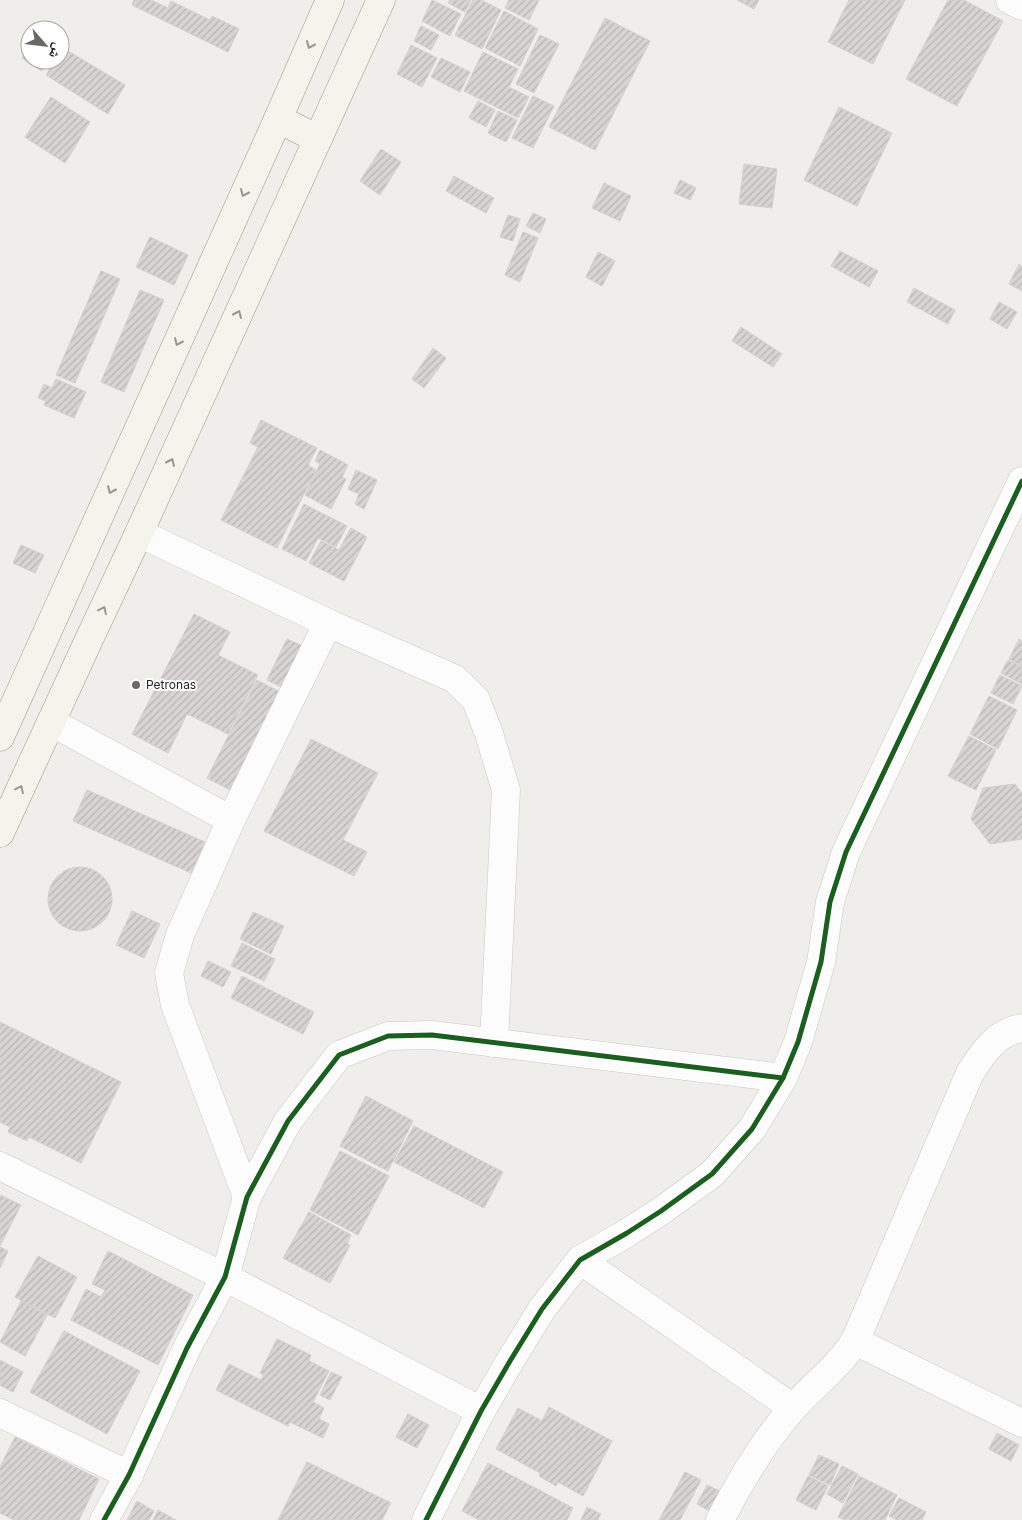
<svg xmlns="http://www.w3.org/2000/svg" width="1022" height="1520" viewBox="0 0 1022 1520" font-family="Inter,'Noto Naskh Arabic',sans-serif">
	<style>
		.building { fill: url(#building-hatch); stroke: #d3d0cc }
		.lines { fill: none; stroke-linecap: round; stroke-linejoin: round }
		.minor-casing { stroke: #c9c8c7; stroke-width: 29 }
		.secondary-casing { stroke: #999a82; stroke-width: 29 }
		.minor { stroke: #fdfcfc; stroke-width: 28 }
		.secondary { stroke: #f4f4ed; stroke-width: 28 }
		.cycleway-casing { stroke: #fff; stroke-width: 8 }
		.cycleway { stroke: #1b5e20; stroke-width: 5 }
		.oneway { stroke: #969692 }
		.poi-dot { fill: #6a6968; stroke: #fff; stroke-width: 2 }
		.labels { text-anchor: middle; stroke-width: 4; stroke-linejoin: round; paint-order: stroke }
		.poi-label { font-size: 12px; fill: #222; stroke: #fff; text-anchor: start }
	</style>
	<defs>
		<pattern id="building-hatch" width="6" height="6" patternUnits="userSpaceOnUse" patternTransform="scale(1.25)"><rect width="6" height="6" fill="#d7d4d2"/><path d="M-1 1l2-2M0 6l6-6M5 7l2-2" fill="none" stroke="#b8b6b4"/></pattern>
	</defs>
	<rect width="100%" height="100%" fill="#f0eeeb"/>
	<g class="building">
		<path d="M 134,0 L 151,0 L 168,8 L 171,1 L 210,20 L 212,16 L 239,29 L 228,52 L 132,5 Z"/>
		<path d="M 432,0 L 461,14 L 450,36 L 422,21 Z"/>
		<path d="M 450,0 L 471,0 L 465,12 L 448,3 Z"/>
		<path d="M 473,0 L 481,0 L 501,10 L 482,49 L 455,35 Z"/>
		<path d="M 509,0 L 539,0 L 529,20 L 505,8 Z"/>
		<path d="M 737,0 L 759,0 L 754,9 Z"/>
		<path d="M 849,0 L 905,0 L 873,64 L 828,42 Z"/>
		<path d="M 948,0 L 964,0 L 1003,21 L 957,106 L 906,79 Z"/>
		<path d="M 504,11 L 538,29 L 520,66 L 485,48 Z"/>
		<path d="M 605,18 L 650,41 L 595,150 L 549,127 Z"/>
		<path d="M 421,26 L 439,35 L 431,50 L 414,41 Z"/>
		<path d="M 540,35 L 559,44 L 534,93 L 516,84 Z"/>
		<path d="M 30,45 L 30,60 L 49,60 L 42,71 L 22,58 Z"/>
		<path d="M 411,45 L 437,58 L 422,87 L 397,74 Z"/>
		<path d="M 63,48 L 125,85 L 108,114 L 46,75 L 55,60 L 60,60 L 60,52 Z"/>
		<path d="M 483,52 L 518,69 L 509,87 L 529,97 L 518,118 L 464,91 Z"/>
		<path d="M 441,58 L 470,72 L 460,92 L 431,77 Z"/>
		<path d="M 533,96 L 554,106 L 533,148 L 512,138 Z"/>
		<path d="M 51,97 L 90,122 L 65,163 L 25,137 Z"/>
		<path d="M 478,101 L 495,110 L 486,127 L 469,118 Z"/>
		<path d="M 839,107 L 892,133 L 857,206 L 804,180 Z"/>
		<path d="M 498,111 L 517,120 L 506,142 L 488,133 Z"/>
		<path d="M 381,149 L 401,162 L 380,195 L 360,181 Z"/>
		<path d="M 744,164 L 777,169 L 772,208 L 739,204 Z"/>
		<path d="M 454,176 L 494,198 L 486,213 L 446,191 Z"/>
		<path d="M 680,180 L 696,188 L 690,200 L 674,193 Z"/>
		<path d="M 604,183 L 631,196 L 620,221 L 592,208 Z"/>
		<path d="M 533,213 L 546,219 L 540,233 L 526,226 Z"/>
		<path d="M 508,215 L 520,219 L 513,241 L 500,237 Z"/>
		<path d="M 523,232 L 538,238 L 520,282 L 505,275 Z"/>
		<path d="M 150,237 L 188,255 L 174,285 L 136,267 Z"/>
		<path d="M 840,251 L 878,271 L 869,287 L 831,266 Z"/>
		<path d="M 598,252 L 615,261 L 602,286 L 586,277 Z"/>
		<path d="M 1019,264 L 1022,266 L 1022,291 L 1009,284 Z"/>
		<path d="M 101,271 L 120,279 L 75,383 L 56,375 Z"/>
		<path d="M 914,288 L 955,310 L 948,324 L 907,302 Z"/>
		<path d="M 140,290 L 164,300 L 124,392 L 101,382 Z"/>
		<path d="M 999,302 L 1017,312 L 1007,329 L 990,319 Z"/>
		<path d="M 741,327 L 782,354 L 773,367 L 732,341 Z"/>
		<path d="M 433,348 L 446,358 L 424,388 L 412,379 Z"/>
		<path d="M 56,379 L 86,392 L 74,418 L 44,405 L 46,401 L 38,398 L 44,384 L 52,388 Z"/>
		<path d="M 261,420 L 317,448 L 308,465 L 316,470 L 277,548 L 221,520 L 258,447 L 250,443 Z"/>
		<path d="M 320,450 L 348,465 L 342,477 L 346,479 L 331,509 L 305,495 L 320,464 L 315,461 Z"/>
		<path d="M 356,470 L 377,480 L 364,509 L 355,504 L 359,494 L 348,489 Z"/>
		<path d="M 304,504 L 347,526 L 336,547 L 318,538 L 306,561 L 282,549 Z"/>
		<path d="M 351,528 L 367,537 L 344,581 L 309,563 L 321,541 L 339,550 Z"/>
		<path d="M 21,545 L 44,555 L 35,573 L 13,563 Z"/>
		<path d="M 194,614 L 230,632 L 218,655 L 258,675 L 228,734 L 187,714 L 168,753 L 132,734 Z"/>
		<path d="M 287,639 L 305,647 L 285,689 L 267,680 Z"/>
		<path d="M 1019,639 L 1022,641 L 1022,666 L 1009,659 Z"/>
		<path d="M 1008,660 L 1022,667 L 1022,684 L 1001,673 Z"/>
		<path d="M 1000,675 L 1022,686 L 1013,704 L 991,693 Z"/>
		<path d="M 257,680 L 284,694 L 234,792 L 207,778 Z"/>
		<path d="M 989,696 L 1017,710 L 998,749 L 970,734 Z"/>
		<path d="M 969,736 L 996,750 L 976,790 L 948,776 Z"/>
		<path d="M 311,739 L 378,773 L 343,840 L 367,852 L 354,876 L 264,831 Z"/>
		<path d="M 1015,784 L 1022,793 L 1022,839 L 990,844 L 971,819 L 983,788 Z"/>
		<path d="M 87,790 L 205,842 L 191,873 L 73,821 Z"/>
		<circle cx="80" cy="899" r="32"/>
		<path d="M 132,911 L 160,924 L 144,958 L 116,945 Z"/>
		<path d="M 253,912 L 284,926 L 271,954 L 240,939 Z"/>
		<path d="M 242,943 L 275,959 L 264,981 L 231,966 Z"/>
		<path d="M 208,961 L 231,972 L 223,987 L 201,976 Z"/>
		<path d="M 242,976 L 314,1012 L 303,1034 L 231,998 Z"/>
		<path d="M 0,1022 L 121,1082 L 81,1163 L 29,1137 L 27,1141 L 8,1132 L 10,1127 L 0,1122 Z"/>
		<path d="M 366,1096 L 413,1121 L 388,1171 L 340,1146 Z"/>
		<path d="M 414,1126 L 503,1172 L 484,1208 L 394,1162 Z"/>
		<path d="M 340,1151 L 389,1176 L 358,1235 L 310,1210 Z"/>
		<path d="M 0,1195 L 21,1205 L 0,1246 Z"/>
		<path d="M 309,1212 L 351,1235 L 347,1244 L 350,1245 L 330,1283 L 283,1258 Z"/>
		<path d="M 0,1247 L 8,1251 L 0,1268 Z"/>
		<path d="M 108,1251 L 193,1295 L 158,1365 L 71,1320 L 86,1289 L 101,1297 L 105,1290 L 92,1284 Z"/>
		<path d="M 38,1256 L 77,1277 L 55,1318 L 15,1297 Z"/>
		<path d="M 21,1301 L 47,1315 L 25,1356 L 0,1342 Z"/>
		<path d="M 64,1331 L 140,1371 L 107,1434 L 30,1392 Z"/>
		<path d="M 277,1339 L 311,1355 L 309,1361 L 329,1371 L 313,1402 L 324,1408 L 319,1419 L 329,1424 L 323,1438 L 290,1422 L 288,1426 L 216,1390 L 229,1364 L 261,1380 L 264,1375 L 260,1373 Z"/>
		<path d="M 0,1360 L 23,1372 L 13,1392 L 0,1385 Z"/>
		<path d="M 331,1372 L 342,1377 L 330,1400 L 320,1395 Z"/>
		<path d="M 549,1407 L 612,1441 L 583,1496 L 558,1482 L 556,1486 L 539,1476 L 540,1473 L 496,1449 L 518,1408 L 542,1421 Z"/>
		<path d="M 408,1414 L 429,1425 L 417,1448 L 396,1437 Z"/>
		<path d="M 997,1433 L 1019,1445 L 1011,1461 L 989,1449 Z"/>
		<path d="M 15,1437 L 99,1479 L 79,1520 L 14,1520 L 0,1513 L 0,1467 Z"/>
		<path d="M 819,1455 L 839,1464 L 830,1485 L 809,1475 Z"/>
		<path d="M 307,1462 L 391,1503 L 382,1520 L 278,1520 Z"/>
		<path d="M 488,1463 L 573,1508 L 567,1520 L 479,1520 L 462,1511 Z"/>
		<path d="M 842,1466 L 858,1474 L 843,1503 L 827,1494 Z"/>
		<path d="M 685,1472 L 701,1480 L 680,1520 L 659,1520 Z"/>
		<path d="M 808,1476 L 828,1486 L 816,1510 L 796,1500 Z"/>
		<path d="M 859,1476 L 897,1495 L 885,1520 L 845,1520 L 838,1517 Z"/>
		<path d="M 707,1485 L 722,1492 L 711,1512 L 697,1504 Z"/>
		<path d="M 899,1498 L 926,1512 L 922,1520 L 897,1520 L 889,1516 Z"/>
		<path d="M 137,1501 L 154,1511 L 149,1520 L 127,1520 Z"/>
		<path d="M 587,1507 L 601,1514 L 598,1519 L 599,1520 L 581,1520 Z"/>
		<path d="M 158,1510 L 176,1520 L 153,1520 Z"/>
	</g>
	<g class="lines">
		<g class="minor-casing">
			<g id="minor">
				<path d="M 1010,0 L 1022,6"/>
				<path d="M 139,533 L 328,623 L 455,679 L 476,700 L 489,734 L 506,790 L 494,1043"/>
				<path d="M 51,722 L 231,820"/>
				<path d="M 0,1166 L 225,1277 L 481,1411"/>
				<path d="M 247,1197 L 175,1005 L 169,973 L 180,935 L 231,820 L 328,623"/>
				<path d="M 580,1260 L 793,1408"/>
				<path d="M 855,1341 L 1022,1423"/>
				<path d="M 0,1413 L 129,1475"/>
				<path d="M 104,1520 L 129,1475 L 187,1348 L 225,1277 L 247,1197 L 288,1121 L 339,1055 L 388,1036 L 432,1035 L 783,1078"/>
				<path d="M 426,1520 L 481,1411 L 510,1361 L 542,1309 L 580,1260 L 627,1233 L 661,1211 L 712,1174 L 752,1129 L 783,1078 L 798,1042 L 821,962 L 830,902 L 846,852 L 1022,481"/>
				<path d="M 720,1520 C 741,1480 763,1442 793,1408 C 813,1385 838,1368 855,1341 L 970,1073 C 983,1053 996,1032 1022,1028"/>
			</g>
		</g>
		<g class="secondary-casing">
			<g id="secondary">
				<path d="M 278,119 L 318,139"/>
				<path d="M 0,737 L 278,119 L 330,0"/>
				<path d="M 0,833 L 86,646 L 139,533 L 381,0"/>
			</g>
		</g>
		<use href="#minor" class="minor"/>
		<use href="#secondary" class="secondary"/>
		<g class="cycleway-casing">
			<g id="cycleway">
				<path d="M 104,1520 L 129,1475 L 187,1348 L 225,1277 L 247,1197 L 288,1121 L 339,1055 L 388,1036 L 432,1035 L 783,1078"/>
				<path d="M 426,1520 L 481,1411 L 510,1361 L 542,1309 L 580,1260 L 627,1233 L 661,1211 L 712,1174 L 752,1129 L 783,1078 L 798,1042 L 821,962 L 830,902 L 846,852 L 1022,481"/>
			</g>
		</g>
		<use href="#cycleway" class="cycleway"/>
	</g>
	<defs><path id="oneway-chevron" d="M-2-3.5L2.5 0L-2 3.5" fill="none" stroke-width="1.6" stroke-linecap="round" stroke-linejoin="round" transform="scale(1.25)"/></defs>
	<g class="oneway">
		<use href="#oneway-chevron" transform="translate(310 45) rotate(114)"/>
		<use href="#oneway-chevron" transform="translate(244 193) rotate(114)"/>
		<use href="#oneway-chevron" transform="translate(238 314) rotate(-66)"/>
		<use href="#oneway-chevron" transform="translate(178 342) rotate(114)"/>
		<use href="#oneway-chevron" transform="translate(171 462) rotate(-66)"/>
		<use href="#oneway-chevron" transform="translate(111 490) rotate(114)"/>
		<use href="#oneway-chevron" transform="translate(103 610) rotate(-65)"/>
		<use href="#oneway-chevron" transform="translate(20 789) rotate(-65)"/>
	</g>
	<circle class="poi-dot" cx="136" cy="685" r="5"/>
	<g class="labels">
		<g class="poi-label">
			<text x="146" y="689">Petronas</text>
		</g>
	</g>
	<g transform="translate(45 45) rotate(118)"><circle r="24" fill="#ffffff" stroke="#a7a7a7"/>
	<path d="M0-4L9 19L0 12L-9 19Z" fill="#6a6968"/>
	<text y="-8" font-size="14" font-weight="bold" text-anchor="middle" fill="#222222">ش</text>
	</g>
</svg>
